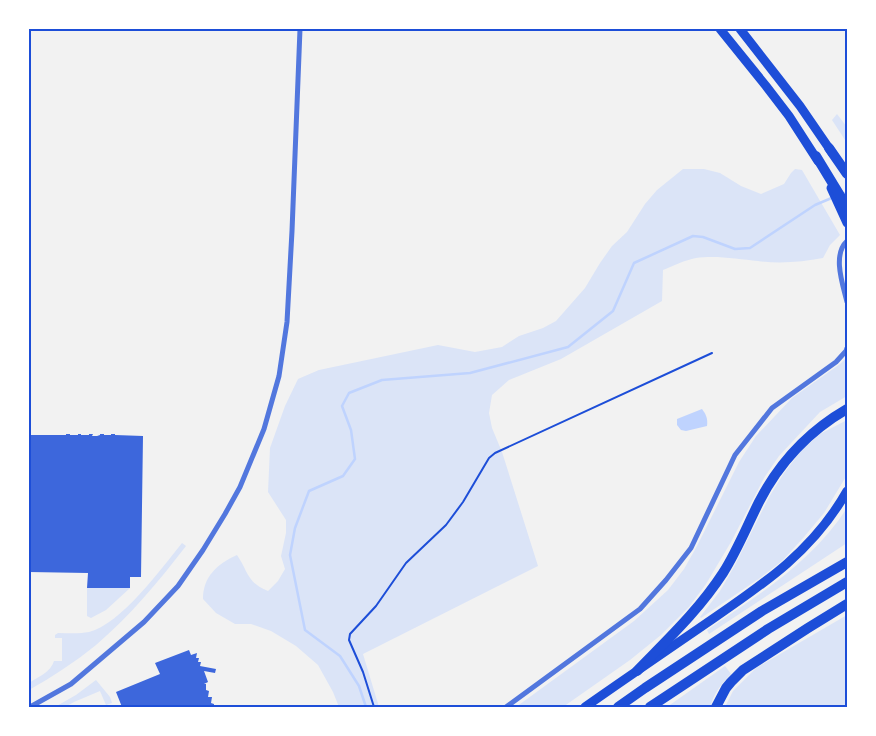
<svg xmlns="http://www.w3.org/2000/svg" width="876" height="736" viewBox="0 0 876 736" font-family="Bitter,serif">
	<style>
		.green { fill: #dbe4f7 }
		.water { fill: #bfd3fe }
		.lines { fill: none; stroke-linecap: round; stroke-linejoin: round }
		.stream { stroke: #bfd3fe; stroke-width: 2.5 }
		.building { fill: #3d67dc }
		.path { stroke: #1d4ed8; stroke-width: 2 }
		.minor { stroke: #5277de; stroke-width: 5 }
		.trunk { stroke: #1d4ed8; stroke-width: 9 }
		.motorway { stroke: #1d4ed8; stroke-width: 10 }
		.neatline { fill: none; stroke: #1d4ed8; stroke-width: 2 }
	</style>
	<rect width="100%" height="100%" fill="#f2f2f2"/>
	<g class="green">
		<path d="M 837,114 L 847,127 L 847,143 L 832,120 Z"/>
		<path d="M 683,169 L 704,169 L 720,173 L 741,186 L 761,194 L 784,184 L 791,173 L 795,169 L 802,170 L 840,235 L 830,245 L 823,258 C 802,262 780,264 758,261 C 739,259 715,255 696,258 C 685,260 673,266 663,270 L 662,301 L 561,359 L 509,380 L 492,395 L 489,413 L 492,428 L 502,452 L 538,566 L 363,654 L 379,707 L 339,707 L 333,692 L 318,665 L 296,646 L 271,631 L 251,624 L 235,624 L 216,613 L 203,599 C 203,577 217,564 237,555 C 248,571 247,583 268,591 L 278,581 L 285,569 L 281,556 L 286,533 L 286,520 L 268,492 L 270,448 L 285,406 L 298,379 L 319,370 L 438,345 L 475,352 L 502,347 L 519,336 L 543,328 L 556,321 L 585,288 L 600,263 L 612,246 L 627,232 L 645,204 L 657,190 Z"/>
		<path d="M 847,357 L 847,396 L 820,412 L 779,456 L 764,478 L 731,542 L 706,584 L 689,607 L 661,635 L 630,660 L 563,707 L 516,707 L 634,621 L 668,590 L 684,569 L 697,546 L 739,462 L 756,436 L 792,398 L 840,364 Z"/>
		<path d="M 847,420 L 847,475 L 824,513 L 804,537 L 782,561 L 760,578 L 701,618 L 700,617 L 720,591 L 735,565 L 769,497 L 784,473 L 801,451 L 820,434 Z"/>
		<path d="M 847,508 L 847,543 L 709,634 L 707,630 C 759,595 813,561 847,508 Z"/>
		<path d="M 182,543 L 186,546 C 159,581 130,616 96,645 C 75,662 52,677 29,690 L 29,683 C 38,677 51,672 54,661 L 62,661 L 62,638 L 55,638 L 55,635 L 58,633 C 68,633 79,634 89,632 C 121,624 161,569 182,543 Z"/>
		<path d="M 87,588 L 130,588 L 106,610 L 91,618 L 87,616 Z"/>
		<path d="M 847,615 L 847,707 L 725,707 L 733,691 L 756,668 Z"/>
		<path d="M 725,666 L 731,674 C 721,684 714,693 710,707 L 667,707 Z"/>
		<path d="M 96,680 L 110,697 L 112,703 L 106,705 L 100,691 L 74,702 L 65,707 L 55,707 L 76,695 Z"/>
	</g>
	<path class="water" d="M 702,409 C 706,414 708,419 707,426 L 686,431 L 681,430 L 677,425 L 677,419 Z"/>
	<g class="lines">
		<g class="stream">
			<path d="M 842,195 L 847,192"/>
			<path d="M 366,707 L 359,686 L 340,656 L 305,630 L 290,555 L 295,528 L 309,491 L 343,476 L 355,459 L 351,430 L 342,406 L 349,393 L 382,380 L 470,373 L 568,347 L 613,311 L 634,263 L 693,236 L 703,237 L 735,249 L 750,248 L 815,205 L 834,197"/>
		</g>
	</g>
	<g class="building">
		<path d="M 66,434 L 70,434 L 70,435 L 78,435 L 78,434 L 81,434 L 81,435 L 89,435 L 89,434 L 93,434 L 92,436 L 97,436 L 100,435 L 100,434 L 104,434 L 104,435 L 111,435 L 111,434 L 115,434 L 115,435 L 143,436 L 141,577 L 130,577 L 130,588 L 87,588 L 88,573 L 29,572 L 29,435 L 66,435 Z"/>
		<path d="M 189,650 L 191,655 L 197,653 L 196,658 L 199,658 L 198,662 L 201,662 L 200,666 L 216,669 L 215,673 L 204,671 L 208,682 L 204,684 L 206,684 L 206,690 L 209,691 L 208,697 L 212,697 L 211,703 L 214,704 L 214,707 L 122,707 L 116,692 L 160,674 L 155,663 Z"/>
	</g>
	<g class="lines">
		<path class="path" d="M 374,707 L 363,672 L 349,640 L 350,634 L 376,606 L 406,563 L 446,525 L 463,502 L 489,458 L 495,453 L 712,353"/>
		<g class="minor">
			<path d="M 847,241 C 832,255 843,285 847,302"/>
			<path d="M 30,707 L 71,684 L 144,622 L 178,586 L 203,550 L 225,514 L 240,487 L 264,429 L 279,376 L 287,322 L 292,231 L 300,29"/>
			<path d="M 506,707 L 640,609 L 666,580 L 691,548 L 735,455 L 772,408 L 836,362 L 846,351 L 847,348"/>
		</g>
		<g class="trunk">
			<path d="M 720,29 L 766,86 L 789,116 L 818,161"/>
			<path d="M 740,29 L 800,106 L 833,154"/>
			<path d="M 831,188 L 847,223"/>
			<path d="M 585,707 C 622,681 660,655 698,629 C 756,589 811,555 847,491"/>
		</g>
		<g class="motorway">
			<path d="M 829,148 L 847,174"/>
			<path d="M 816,156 L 847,207"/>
			<path d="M 637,671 C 667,640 699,610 723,573 C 737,551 747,526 759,502 C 779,463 809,431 847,409"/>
			<path d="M 618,707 L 645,688 L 762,611 L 847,562"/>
			<path d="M 650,707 L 768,629 L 847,582"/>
			<path d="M 716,707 L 726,688 L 731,682 L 743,670 L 808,628 L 847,604"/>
		</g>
	</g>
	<rect width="876" height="736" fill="none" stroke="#ffffff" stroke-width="60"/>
	<rect x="30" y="30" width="816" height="676" class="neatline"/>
</svg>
